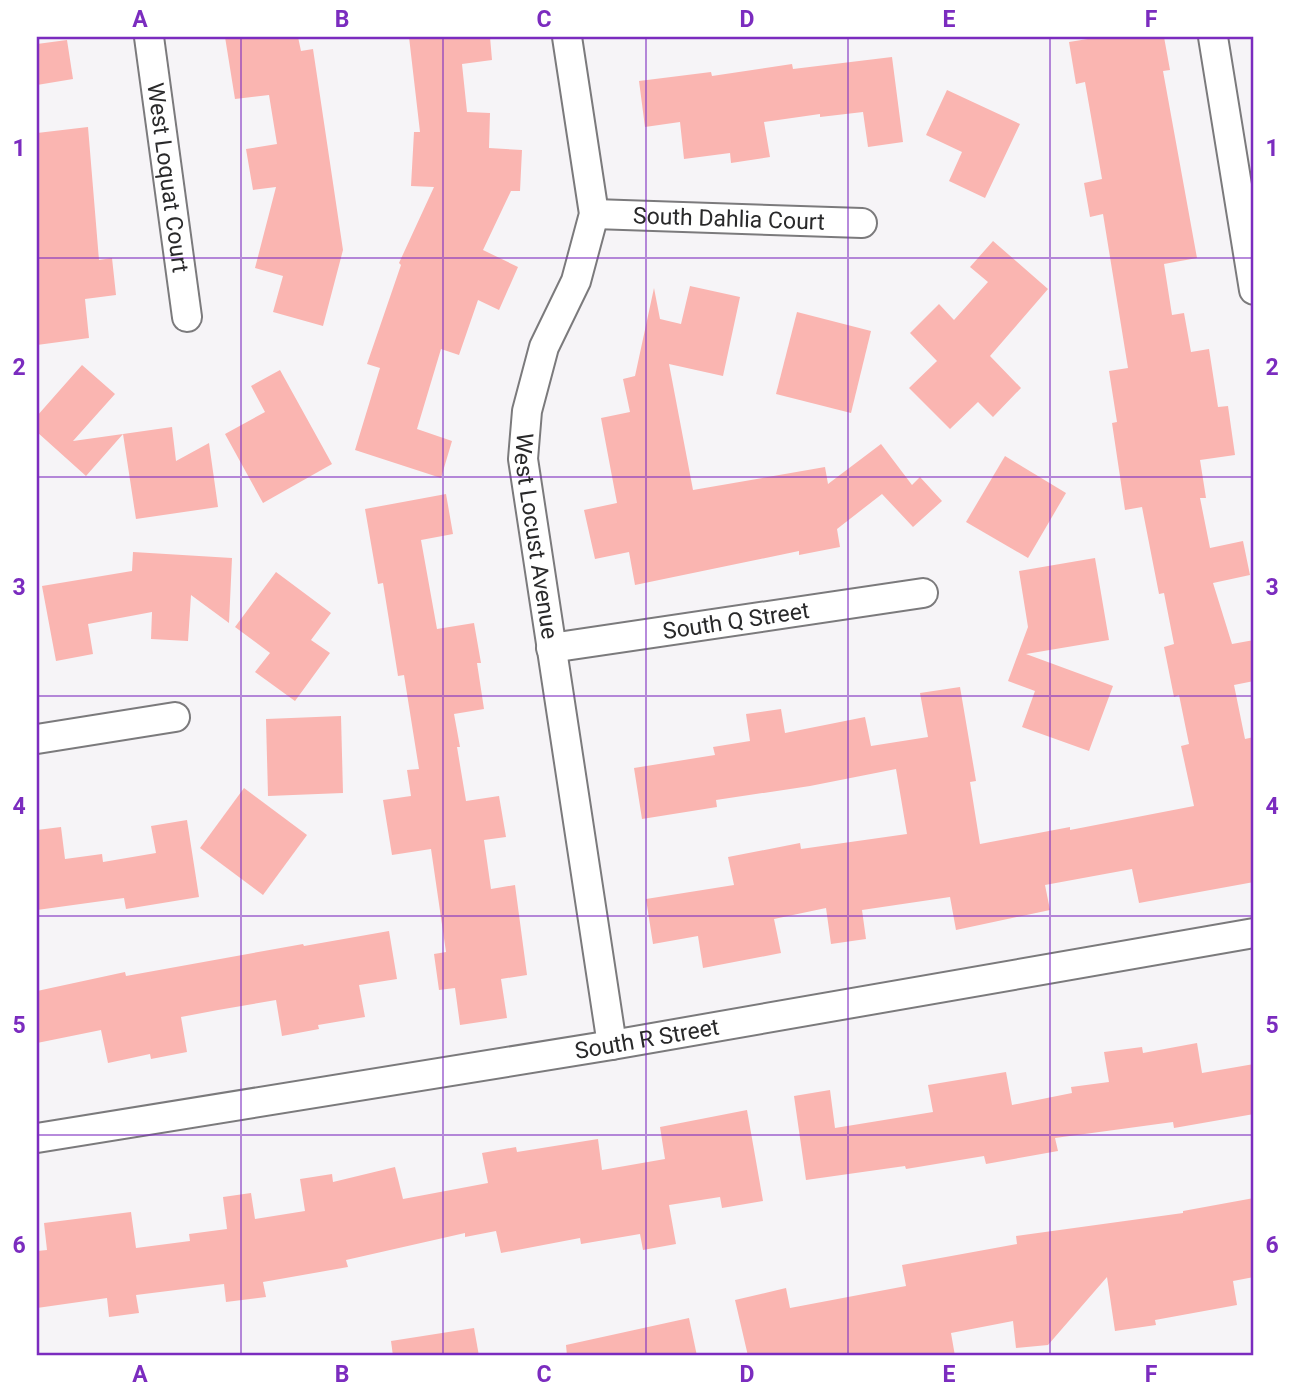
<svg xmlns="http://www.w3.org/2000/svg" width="1291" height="1393" viewBox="0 0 1291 1393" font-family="Roboto,sans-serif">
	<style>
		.building { fill: #fab5b1 }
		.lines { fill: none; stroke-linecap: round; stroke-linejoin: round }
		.street-casing { stroke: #7b7a7c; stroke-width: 32 }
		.street { stroke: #fff; stroke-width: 28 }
		.grid { fill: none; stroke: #7b2cbf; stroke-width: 2; stroke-opacity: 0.55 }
		.labels { text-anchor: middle; stroke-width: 6; stroke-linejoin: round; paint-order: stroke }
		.street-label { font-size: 23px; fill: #29292a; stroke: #fff }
		.neatline { fill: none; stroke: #7b2cbf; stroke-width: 2.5 }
		.grid-label { font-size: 23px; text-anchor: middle; font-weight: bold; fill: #7b2cbf }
	</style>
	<rect width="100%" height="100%" fill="#f6f4f7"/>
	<g class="building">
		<path d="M 225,37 L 298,37 L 301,51 L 313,49 L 343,250 L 323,326 L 273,312 L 283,276 L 255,268 L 276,187 L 253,190 L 246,149 L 277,144 L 269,95 L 235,99 Z"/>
		<path d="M 409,37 L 490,37 L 492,60 L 462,64 L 467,112 L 490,113 L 489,148 L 522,150 L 520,191 L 511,191 L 483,250 L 518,267 L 499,310 L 478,300 L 459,355 L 441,349 L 417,429 L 452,441 L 441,478 L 355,450 L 380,368 L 367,364 L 401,265 L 399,263 L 434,187 L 411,186 L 414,132 L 420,132 Z"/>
		<path d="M 1100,37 L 1164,37 L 1170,70 L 1163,71 L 1197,258 L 1164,264 L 1172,315 L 1184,313 L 1191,352 L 1209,349 L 1218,407 L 1228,406 L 1235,455 L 1200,460 L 1206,498 L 1200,498 L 1210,548 L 1243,541 L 1250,575 L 1213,583 L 1232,644 L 1254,640 L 1254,681 L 1234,685 L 1245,739 L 1254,737 L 1254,882 L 1139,903 L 1132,869 L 1045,885 L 1050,910 L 956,930 L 950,897 L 862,910 L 866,939 L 831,944 L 826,908 L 774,919 L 781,953 L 703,968 L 698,936 L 653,944 L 646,899 L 734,885 L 728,857 L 800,843 L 801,849 L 907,834 L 896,769 L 810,786 L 716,800 L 717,807 L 642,819 L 634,768 L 715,755 L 713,747 L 750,741 L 746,714 L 781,709 L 785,733 L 865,717 L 871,746 L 928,737 L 920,693 L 960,687 L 976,781 L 970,782 L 980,844 L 1070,827 L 1070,830 L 1194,806 L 1181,746 L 1189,744 L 1179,695 L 1174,697 L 1164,647 L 1174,644 L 1164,593 L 1159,594 L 1142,507 L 1125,510 L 1112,423 L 1117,422 L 1109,371 L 1128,368 L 1103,214 L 1090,217 L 1084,183 L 1102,179 L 1085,82 L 1076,84 L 1069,42 Z"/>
		<path d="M 67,40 L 73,79 L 37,85 L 37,44 Z"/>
		<path d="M 892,57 L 903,142 L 868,147 L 863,112 L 820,117 L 820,114 L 764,122 L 770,157 L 731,163 L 730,153 L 684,159 L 680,122 L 645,127 L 639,81 L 711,72 L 712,76 L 792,64 L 793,69 Z"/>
		<path d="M 947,90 L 1020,124 L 985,198 L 949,181 L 962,152 L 926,135 Z"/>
		<path d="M 88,127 L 99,260 L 112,258 L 116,295 L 85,299 L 89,338 L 37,345 L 37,133 Z"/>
		<path d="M 993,241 L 1048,289 L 990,356 L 1021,388 L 993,417 L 978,402 L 950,429 L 909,388 L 937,361 L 910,333 L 939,304 L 954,320 L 988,282 L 970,267 Z"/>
		<path d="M 690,286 L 740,297 L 723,376 L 669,364 L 693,490 L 825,467 L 828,484 L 881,444 L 912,485 L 920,477 L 942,501 L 913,527 L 882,494 L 837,529 L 840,547 L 799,555 L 799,551 L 635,585 L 629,552 L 595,559 L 584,510 L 617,503 L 601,418 L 630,412 L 623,379 L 635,376 L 654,288 L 660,319 L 681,324 Z"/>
		<path d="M 797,312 L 871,331 L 851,413 L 776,394 Z"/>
		<path d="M 82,365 L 115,394 L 73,441 L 123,434 L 86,476 L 37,432 L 37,416 Z"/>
		<path d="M 280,370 L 332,464 L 263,503 L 225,434 L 265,412 L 251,386 Z"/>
		<path d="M 172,427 L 176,461 L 209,443 L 218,507 L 136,519 L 123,434 Z"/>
		<path d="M 1005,456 L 1066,493 L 1028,558 L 966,522 Z"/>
		<path d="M 446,494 L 453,534 L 421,540 L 437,629 L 474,623 L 481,663 L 477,663 L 484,709 L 454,714 L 460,747 L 457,747 L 466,801 L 499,796 L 506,837 L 484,840 L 491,889 L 515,885 L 527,975 L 501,979 L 507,1018 L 460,1025 L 455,988 L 439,990 L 434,954 L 446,952 L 431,849 L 392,855 L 383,800 L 411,796 L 407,770 L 419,769 L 404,675 L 398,676 L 383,583 L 378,584 L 365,509 Z"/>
		<path d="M 133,552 L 232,558 L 229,623 L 191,595 L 188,641 L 151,639 L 152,612 L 88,624 L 93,654 L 56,661 L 42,586 L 132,571 Z"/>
		<path d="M 1095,558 L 1109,640 L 1026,654 L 1113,686 L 1089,751 L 1022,727 L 1035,691 L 1008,681 L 1028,627 L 1019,571 Z"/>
		<path d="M 276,572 L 331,613 L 311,640 L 330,653 L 295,701 L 255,672 L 270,653 L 235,627 Z"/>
		<path d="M 341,716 L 343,793 L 268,796 L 266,719 Z"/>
		<path d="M 244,788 L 307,835 L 263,895 L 200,848 Z"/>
		<path d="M 187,820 L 199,897 L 126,909 L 124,898 L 37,910 L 37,830 L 61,827 L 65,859 L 102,854 L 103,862 L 156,853 L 151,826 Z"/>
		<path d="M 389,931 L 397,979 L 359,985 L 365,1017 L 318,1025 L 319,1029 L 282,1036 L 276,1000 L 218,1010 L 181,1017 L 187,1052 L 151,1059 L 150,1054 L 108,1063 L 101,1030 L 37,1043 L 37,991 L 125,972 L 126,976 L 303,944 L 304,946 Z"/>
		<path d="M 1197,1043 L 1202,1073 L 1254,1064 L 1254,1114 L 1174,1128 L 1173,1122 L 1055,1138 L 1058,1151 L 986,1164 L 984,1156 L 906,1169 L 905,1166 L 806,1180 L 794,1096 L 830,1090 L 835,1128 L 933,1112 L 928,1085 L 1006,1072 L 1012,1105 L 1072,1093 L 1071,1087 L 1109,1082 L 1104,1052 L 1142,1047 L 1143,1053 Z"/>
		<path d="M 747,1110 L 763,1201 L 722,1208 L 720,1197 L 669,1205 L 676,1244 L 643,1250 L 640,1234 L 581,1244 L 580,1238 L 501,1253 L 496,1231 L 465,1237 L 465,1233 L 346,1260 L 348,1267 L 263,1282 L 266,1297 L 226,1302 L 224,1284 L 136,1295 L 139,1313 L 109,1317 L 107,1298 L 37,1308 L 37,1251 L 47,1250 L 44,1223 L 131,1212 L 136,1248 L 190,1241 L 189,1234 L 227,1229 L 223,1197 L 251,1193 L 255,1219 L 305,1211 L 300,1179 L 332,1174 L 333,1182 L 395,1167 L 403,1199 L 488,1183 L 482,1153 L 516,1147 L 517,1152 L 598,1139 L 602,1170 L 665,1159 L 660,1127 Z"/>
		<path d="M 1254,1198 L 1254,1277 L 1233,1281 L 1237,1305 L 1155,1320 L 1156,1325 L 1115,1331 L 1107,1277 L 1048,1345 L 1016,1348 L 1013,1321 L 951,1333 L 955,1356 L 748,1356 L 735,1300 L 786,1288 L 790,1308 L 906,1286 L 902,1265 L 1017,1244 L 1016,1236 L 1183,1213 L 1183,1211 Z"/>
		<path d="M 689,1318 L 697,1356 L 567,1356 L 566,1345 Z"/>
		<path d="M 474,1328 L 479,1356 L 393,1356 L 391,1341 Z"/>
	</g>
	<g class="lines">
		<g class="street-casing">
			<g id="street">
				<path id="s1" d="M 149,37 L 187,317"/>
				<path id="s2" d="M 567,37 L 594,214 L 576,281 L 544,347 L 527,411 L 523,459 L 612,1045"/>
				<path d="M 1213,37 L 1254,290"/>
				<path id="s3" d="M 594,214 L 862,223"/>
				<path id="s4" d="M 551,648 L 923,593"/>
				<path d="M 37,739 L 175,717"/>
				<path id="s5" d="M 37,1138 L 612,1045 L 1254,933"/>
			</g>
		</g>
		<use href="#street" class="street"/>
	</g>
	<path class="grid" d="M 241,37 L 241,1356M 443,37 L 443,1356M 646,37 L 646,1356M 848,37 L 848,1356M 1050,37 L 1050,1356M 37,258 L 1254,258M 37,477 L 1254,477M 37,696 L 1254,696M 37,916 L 1254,916M 37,1135 L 1254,1135"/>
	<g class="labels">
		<g class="street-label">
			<text dy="8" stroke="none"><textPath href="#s1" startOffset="142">West Loquat Court</textPath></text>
			<text dy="8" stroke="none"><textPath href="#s3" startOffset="135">South Dahlia Court</textPath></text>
			<text dy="8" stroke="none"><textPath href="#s2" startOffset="514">West Locust Avenue</textPath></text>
			<text dy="8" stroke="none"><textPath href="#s4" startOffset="187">South Q Street</textPath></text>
			<text dy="8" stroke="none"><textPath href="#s5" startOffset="618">South R Street</textPath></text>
		</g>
	</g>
	<rect width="1291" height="1393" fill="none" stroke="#ffffff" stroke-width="77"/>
	<rect x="38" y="38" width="1214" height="1316" class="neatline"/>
	<g class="grid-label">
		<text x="140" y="27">A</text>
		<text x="342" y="27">B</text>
		<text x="544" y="27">C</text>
		<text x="747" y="27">D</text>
		<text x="949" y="27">E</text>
		<text x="1151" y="27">F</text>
		<text x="19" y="156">1</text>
		<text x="1272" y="156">1</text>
		<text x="19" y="375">2</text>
		<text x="1272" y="375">2</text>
		<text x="19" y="595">3</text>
		<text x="1272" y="595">3</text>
		<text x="19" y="814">4</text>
		<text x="1272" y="814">4</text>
		<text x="19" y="1033">5</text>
		<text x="1272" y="1033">5</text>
		<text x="19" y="1253">6</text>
		<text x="1272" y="1253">6</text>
		<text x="140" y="1382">A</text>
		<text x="342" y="1382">B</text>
		<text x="544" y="1382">C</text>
		<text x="747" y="1382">D</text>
		<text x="949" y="1382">E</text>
		<text x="1151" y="1382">F</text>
	</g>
</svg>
